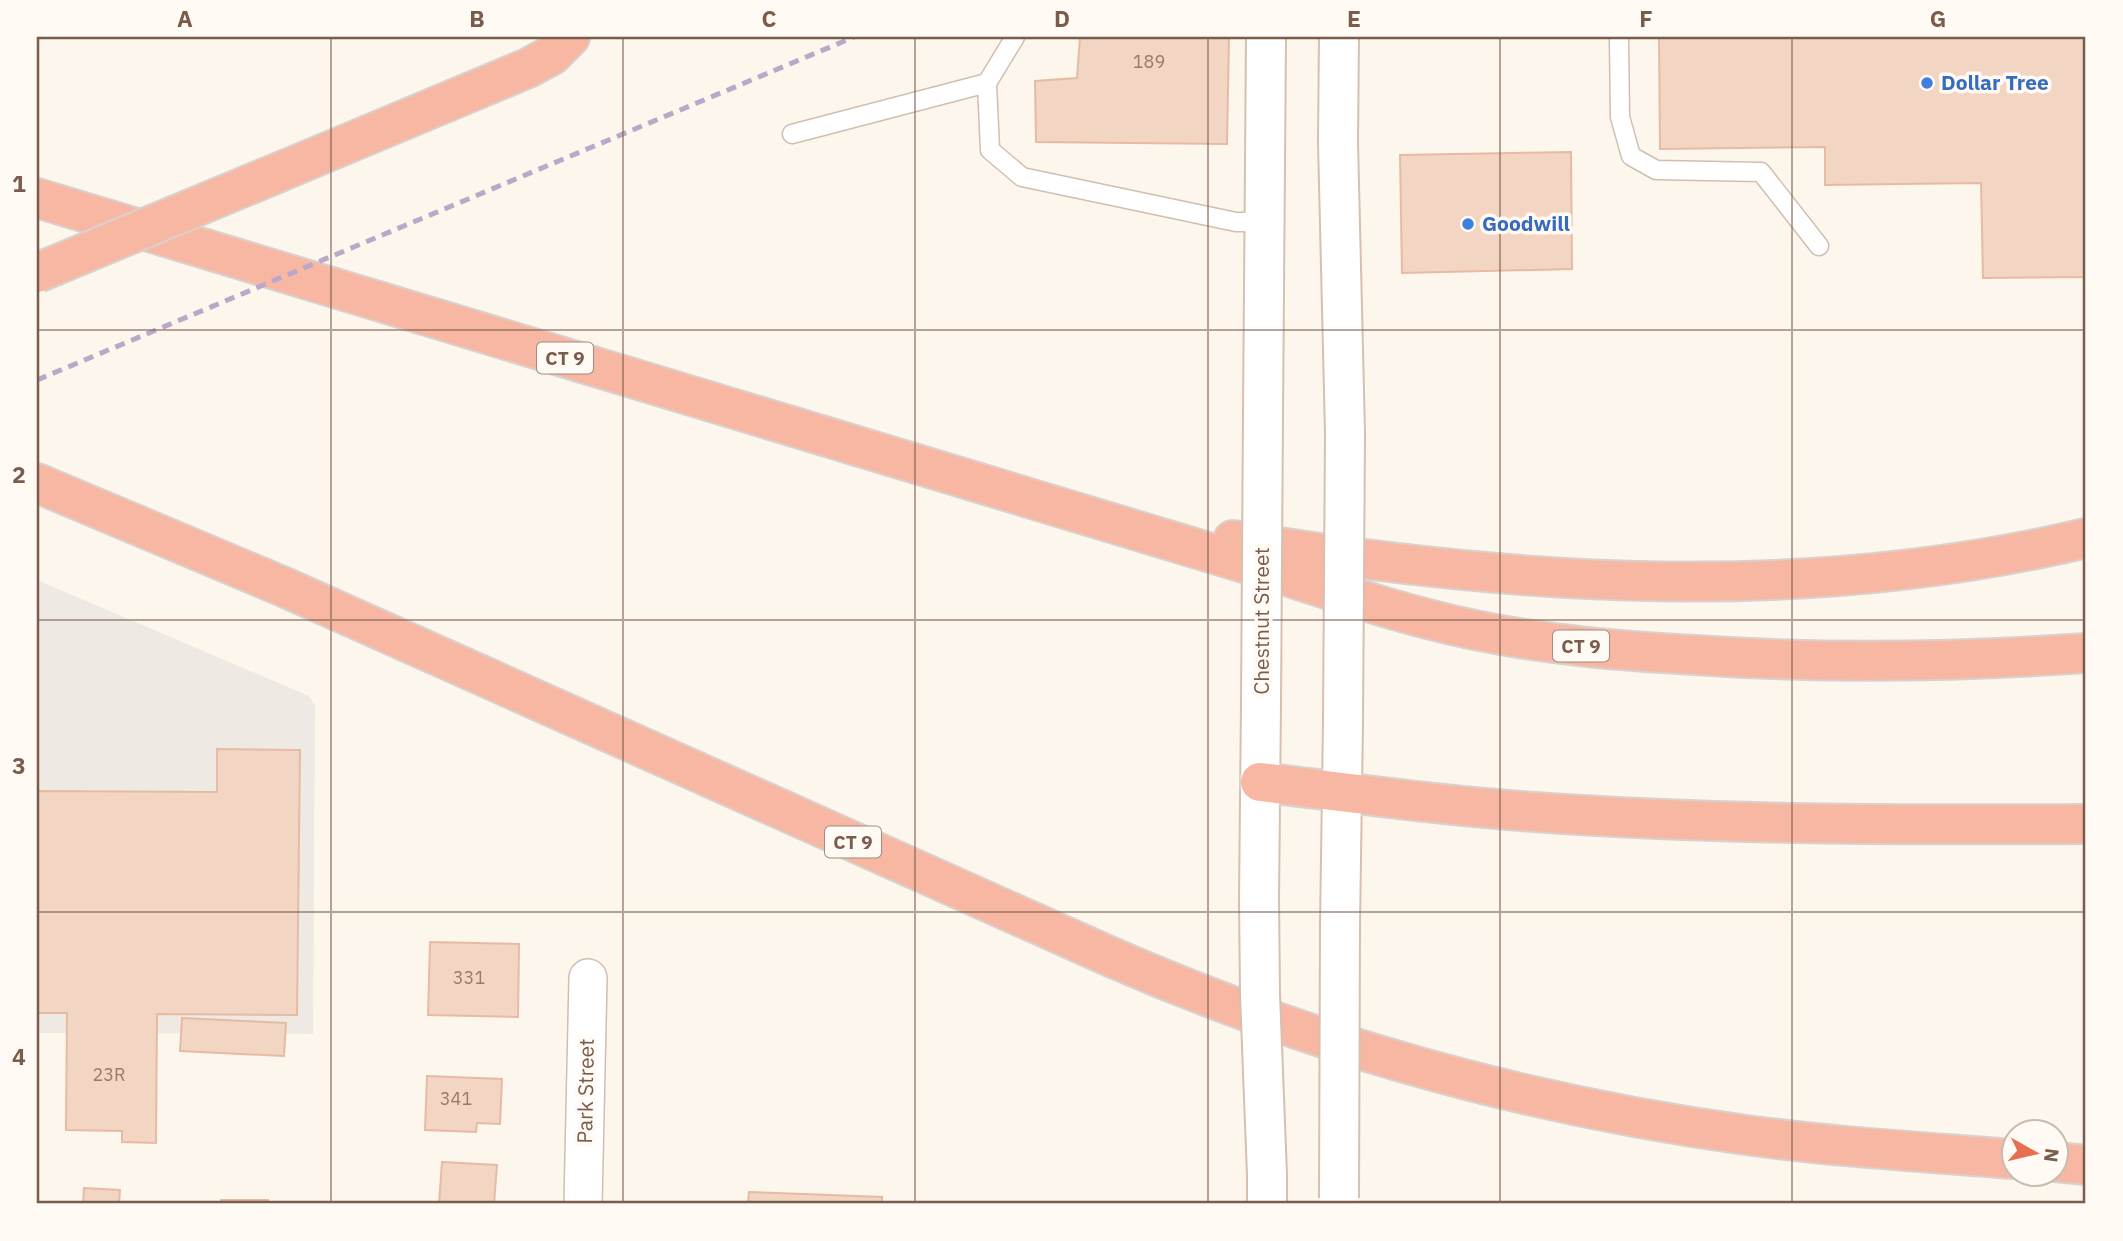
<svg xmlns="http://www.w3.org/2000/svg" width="2123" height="1241" viewBox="0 0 2123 1241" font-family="'IBM Plex Sans',sans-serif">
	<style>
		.industrial { fill: #efe9e4 }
		.building { fill: #f3d5c3; stroke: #e6bba3; stroke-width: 2 }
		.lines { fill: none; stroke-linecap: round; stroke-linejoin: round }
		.lane-casing { stroke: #d1beb0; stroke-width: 21 }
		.street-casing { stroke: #d1beb0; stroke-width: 40 }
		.secondary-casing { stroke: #d6c0b0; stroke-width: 42 }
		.highway-casing { stroke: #dad1cd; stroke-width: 42 }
		.lane { stroke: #fff; stroke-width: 18 }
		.street { stroke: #fff; stroke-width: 37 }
		.secondary { stroke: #fff; stroke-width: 38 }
		.highway { stroke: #f7b7a3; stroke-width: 38 }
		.rail { stroke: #b9a8c9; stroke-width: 5; stroke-dasharray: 10 7; stroke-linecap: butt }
		.secondary-bridge-casing { stroke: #d6c0b0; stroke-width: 42; stroke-linecap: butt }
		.highway-bridge-casing { stroke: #dad1cd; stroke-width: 42; stroke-linecap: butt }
		.secondary-bridge { stroke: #fff; stroke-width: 38 }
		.highway-bridge { stroke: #f7b7a3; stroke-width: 38 }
		.grid { fill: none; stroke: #7a5c4d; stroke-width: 2; stroke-opacity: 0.55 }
		.shop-dot { fill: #3f7fe0; stroke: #fffaf3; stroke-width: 2.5 }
		.labels { text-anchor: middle; stroke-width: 7; stroke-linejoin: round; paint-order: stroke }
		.number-label { font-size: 18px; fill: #987a6a }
		.shield { fill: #fffaf3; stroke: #a28b7f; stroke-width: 2 }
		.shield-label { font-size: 19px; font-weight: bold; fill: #7a5c4d }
		.shop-label { font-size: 21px; font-weight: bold; fill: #366cbe; stroke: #fffaf3; text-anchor: start }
		.street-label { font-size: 21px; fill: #7a5c4d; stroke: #fffaf3 }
		.neatline { fill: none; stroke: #7a5c4d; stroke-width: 2.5 }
		.grid-label { font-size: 23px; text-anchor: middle; font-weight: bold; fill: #7a5c4d }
	</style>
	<rect width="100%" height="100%" fill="#fdf6ec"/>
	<path class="industrial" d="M 37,580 L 309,696 L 315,705 L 313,1034 L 37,1033 Z"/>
	<g class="building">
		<path d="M 1080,37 L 1229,37 L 1227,144 L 1036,142 L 1035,81 L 1077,78 Z"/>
		<path d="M 1659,37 L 2086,37 L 2086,277 L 1983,278 L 1981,183 L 1825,185 L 1825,147 L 1660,149 Z"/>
		<path d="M 1571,152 L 1572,269 L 1402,273 L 1400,155 Z"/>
		<path d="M 217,749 L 300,750 L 297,1015 L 157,1014 L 156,1143 L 122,1142 L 122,1131 L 66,1130 L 67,1013 L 37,1013 L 37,791 L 217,792 Z"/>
		<path d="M 430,942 L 519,944 L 518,1017 L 428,1015 Z"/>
		<path d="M 182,1018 L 286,1023 L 284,1056 L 180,1051 Z"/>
		<path d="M 427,1076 L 502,1079 L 500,1124 L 477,1123 L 476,1132 L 425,1130 Z"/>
		<path d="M 442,1162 L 497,1165 L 494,1204 L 439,1204 Z"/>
		<path d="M 84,1188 L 120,1190 L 119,1204 L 130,1204 L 83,1204 Z"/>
		<path d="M 749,1192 L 882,1197 L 882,1204 L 748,1204 Z"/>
		<rect x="221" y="1200" width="47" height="4"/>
	</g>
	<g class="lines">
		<g class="lane-casing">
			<g id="lane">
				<path d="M 1015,37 L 987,83 L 990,150 L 1022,177 L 1236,222 L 1265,222"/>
				<path d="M 1619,37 L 1620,117 L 1631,156 L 1656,170 L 1761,172 L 1819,246"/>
				<path d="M 792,134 L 987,83"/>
			</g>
		</g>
		<g class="street-casing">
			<path id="street" d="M 583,1204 L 588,978"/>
		</g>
		<g class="secondary-casing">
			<g id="secondary">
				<path d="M 1339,37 L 1338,142 L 1345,433"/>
				<path d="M 1263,415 L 1266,37"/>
				<path d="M 1259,900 L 1261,703"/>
				<path d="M 1340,926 L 1343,722"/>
				<path d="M 1267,1204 L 1267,1175"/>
			</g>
		</g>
		<g class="highway-casing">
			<g id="highway">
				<path d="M 282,171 L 528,68 L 552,55 L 570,37"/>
				<path d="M 37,198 L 1277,573 C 1342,594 1407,616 1475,630 C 1547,645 1621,651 1695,655 C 1826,664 1956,662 2086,653"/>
				<path d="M 37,483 L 284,587 L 1111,957 C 1313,1045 1527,1105 1746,1135 C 1835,1147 1925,1152 2014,1159"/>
				<path d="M 1233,540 C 1516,586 1806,605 2086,538"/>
				<path d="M 1260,782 C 1351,793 1443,806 1535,812 C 1718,825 1902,825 2086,824"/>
				<path d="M 2056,1162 L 2086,1165"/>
			</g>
		</g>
		<use href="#lane" class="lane"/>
		<use href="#street" class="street"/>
		<use href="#secondary" class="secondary"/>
		<use href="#highway" class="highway"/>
		<path class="rail" d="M 37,380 L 854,37"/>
		<g class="secondary-bridge-casing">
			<g id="secondary-bridge">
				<path d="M 1261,703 L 1263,415"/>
				<path d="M 1343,722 L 1345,433"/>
				<path d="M 1259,900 L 1260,994 L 1267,1175"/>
				<path d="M 1339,1198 L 1340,926"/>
			</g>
		</g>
		<g class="highway-bridge-casing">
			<path id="highway-bridge" d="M 37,273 L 282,171"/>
		</g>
		<use href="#secondary-bridge" class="secondary-bridge"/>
		<use href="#highway-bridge" class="highway-bridge"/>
	</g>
	<path class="grid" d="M 331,37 L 331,1204M 623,37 L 623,1204M 915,37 L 915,1204M 1208,37 L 1208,1204M 1500,37 L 1500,1204M 1792,37 L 1792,1204M 37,330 L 2086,330M 37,620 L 2086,620M 37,912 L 2086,912"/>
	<g class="shop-dot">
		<circle cx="1927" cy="83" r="7"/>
		<circle cx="1468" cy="224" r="7"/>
	</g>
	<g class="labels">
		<g class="number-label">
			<text x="1149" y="68">189</text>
			<text x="469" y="984">331</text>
			<text x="109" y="1081">23R</text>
			<text x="456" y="1105">341</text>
		</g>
		<g class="shield">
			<rect x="537" y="342.5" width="56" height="31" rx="5"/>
			<rect x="1553" y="630.5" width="56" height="31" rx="5"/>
			<rect x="825" y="826.5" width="56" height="31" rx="5"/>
		</g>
		<g class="shield-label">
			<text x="565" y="365">CT 9</text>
			<text x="1581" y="653">CT 9</text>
			<text x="853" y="849">CT 9</text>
		</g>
		<g class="shop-label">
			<text x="1941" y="90">Dollar Tree</text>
			<text x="1482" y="231">Goodwill</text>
		</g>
		<g class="street-label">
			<text transform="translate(1262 621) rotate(-90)" y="7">Chestnut Street</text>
			<text transform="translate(586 1091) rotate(-89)" y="7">Park Street</text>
		</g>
	</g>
	<rect width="2123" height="1241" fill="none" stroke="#fffaf3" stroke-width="77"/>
	<g transform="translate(2035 1153) rotate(98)"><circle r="33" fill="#fffaf3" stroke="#cabbb1" stroke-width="2"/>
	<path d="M0-5L12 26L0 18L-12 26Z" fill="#e76f51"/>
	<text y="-10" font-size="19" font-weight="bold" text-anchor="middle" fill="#7a5c4d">N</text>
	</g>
	<rect x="38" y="38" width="2046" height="1164" class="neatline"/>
	<g class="grid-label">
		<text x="185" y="27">A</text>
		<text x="477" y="27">B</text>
		<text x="769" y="27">C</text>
		<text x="1062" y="27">D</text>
		<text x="1354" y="27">E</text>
		<text x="1646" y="27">F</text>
		<text x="1938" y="27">G</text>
		<text x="19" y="192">1</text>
		<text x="19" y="483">2</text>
		<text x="19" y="774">3</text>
		<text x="19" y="1065">4</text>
	</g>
</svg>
